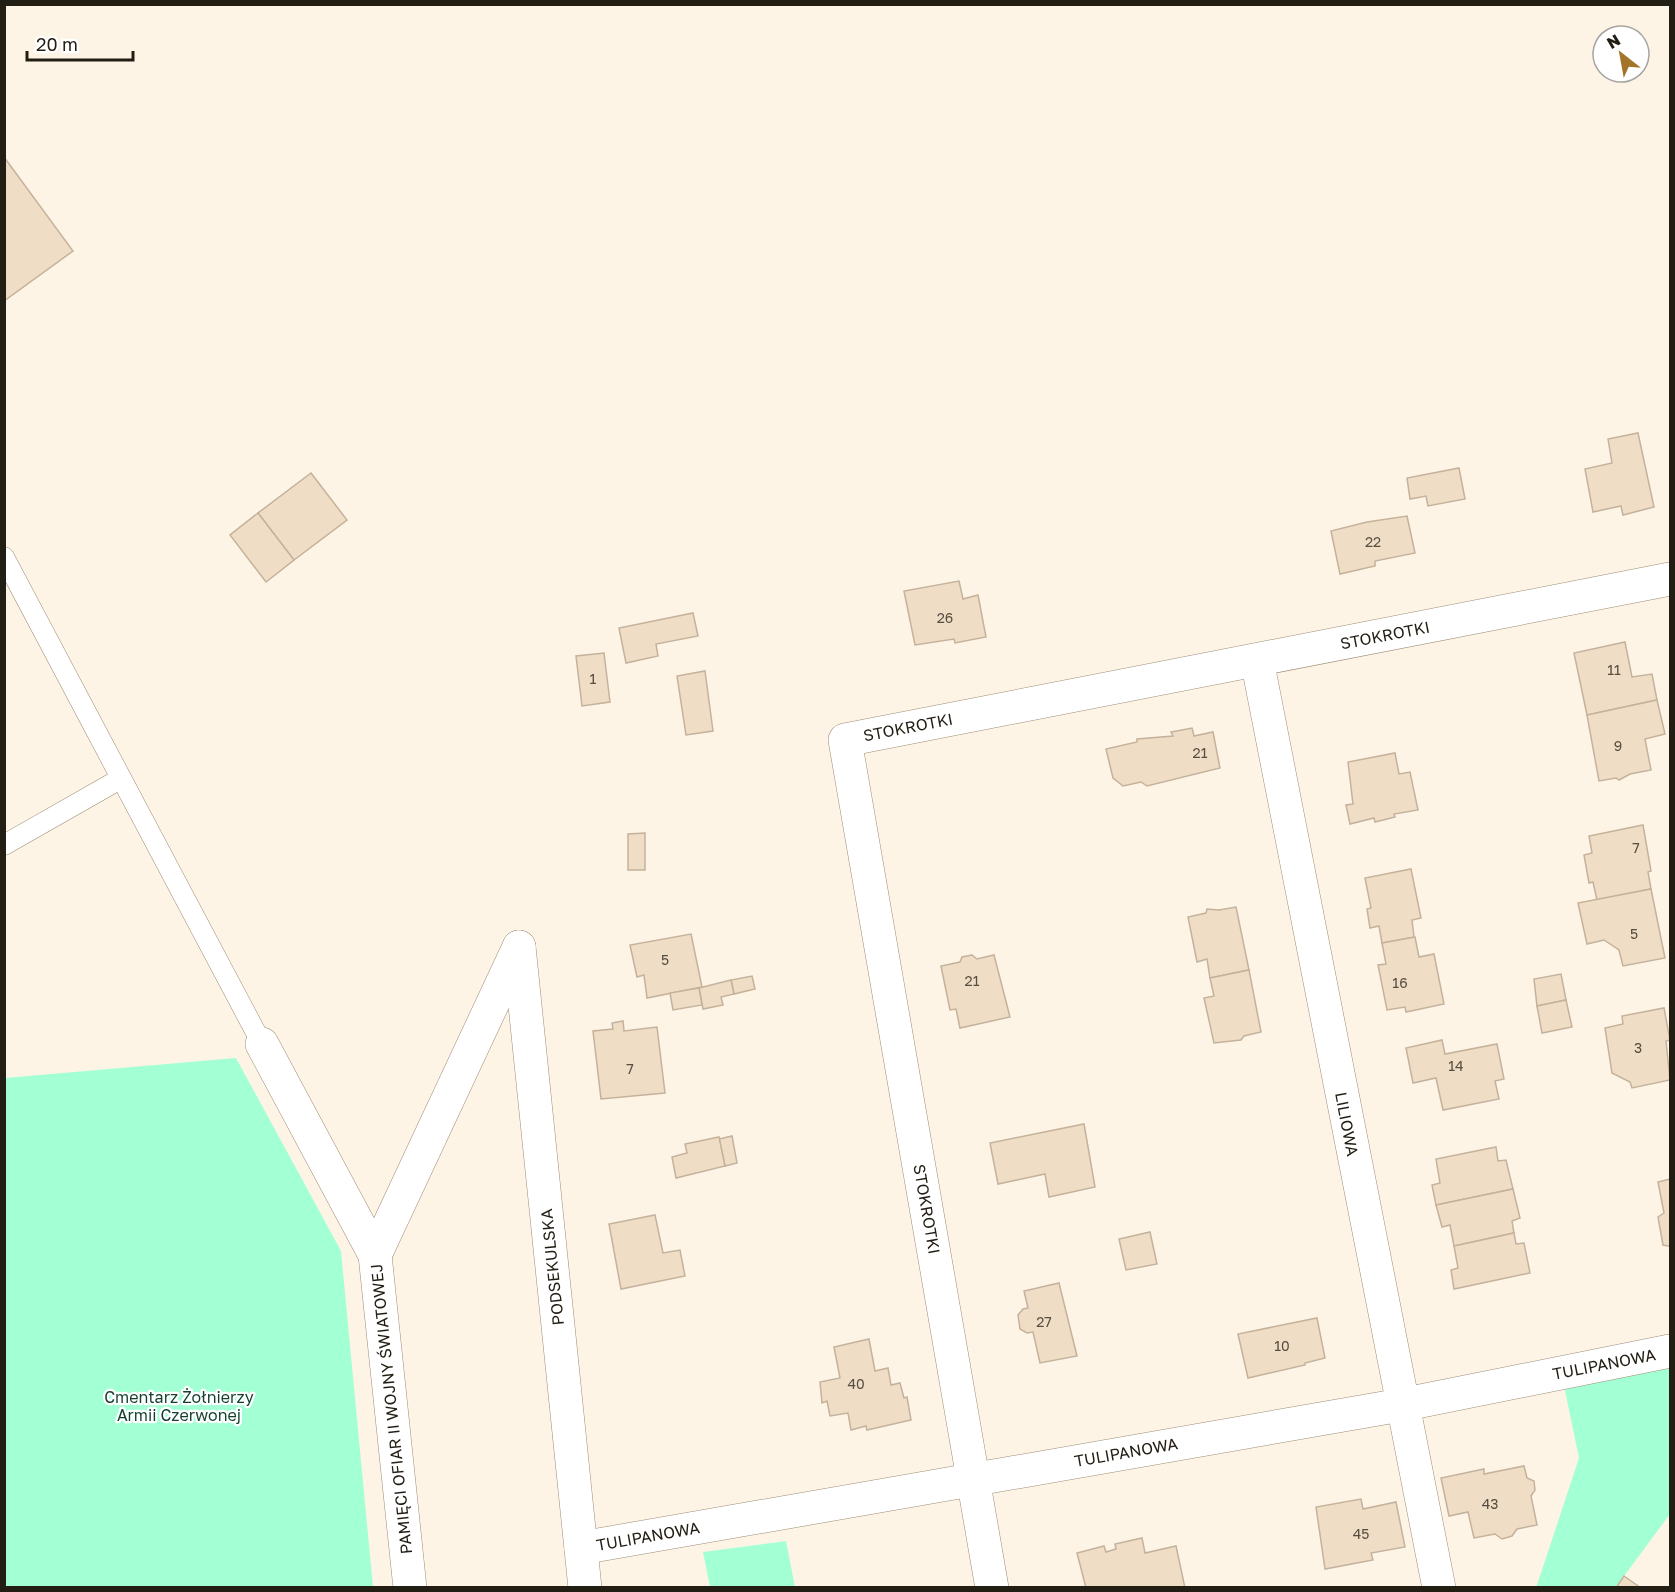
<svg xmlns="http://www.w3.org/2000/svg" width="1675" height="1592" viewBox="0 0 1675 1592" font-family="'Golos Text',sans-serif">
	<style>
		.green { fill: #a3ffd4 }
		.building { fill: #f0ddc6; stroke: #c4b29c; stroke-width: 1.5 }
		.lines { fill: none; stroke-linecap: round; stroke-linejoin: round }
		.service-casing { stroke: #9c8d76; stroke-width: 21 }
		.minor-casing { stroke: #9c8d76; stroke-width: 34 }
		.service { stroke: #fff; stroke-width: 20 }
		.minor { stroke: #fff; stroke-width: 33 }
		.labels { text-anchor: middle; stroke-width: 4.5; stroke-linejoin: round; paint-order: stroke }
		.number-label { font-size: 14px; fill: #564e40 }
		.street-label { font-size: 16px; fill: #231e14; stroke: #fff }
		.park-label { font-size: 16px; fill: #143f2e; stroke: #fff }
	</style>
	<rect width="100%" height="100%" fill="#fef4e5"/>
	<g class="green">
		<path d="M 236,1058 L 341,1251 L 373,1587 L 5,1587 L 5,1078 Z"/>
		<path d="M 1670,1360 L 1670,1514 L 1616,1587 L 1536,1588 L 1579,1458 L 1563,1381 Z"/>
		<path d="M 786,1541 L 795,1587 L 710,1587 L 703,1552 Z"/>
	</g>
	<g class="building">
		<path d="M 4,157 L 73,251 L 4,301 Z"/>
		<path d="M 1638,433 L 1654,507 L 1623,515 L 1621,506 L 1593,512 L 1585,469 L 1612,463 L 1608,439 Z"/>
		<path d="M 1459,468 L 1465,499 L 1428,506 L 1426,496 L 1410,499 L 1407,478 Z"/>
		<path d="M 311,473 L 347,520 L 294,560 L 258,513 Z"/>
		<path d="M 258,513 L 294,560 L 266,582 L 230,535 Z"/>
		<path d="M 1407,516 L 1415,553 L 1375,561 L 1375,566 L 1340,574 L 1331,531 L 1367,522 Z"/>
		<path d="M 959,581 L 963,599 L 978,595 L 986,637 L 955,643 L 954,639 L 915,645 L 904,591 Z"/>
		<path d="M 693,613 L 698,636 L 656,644 L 658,656 L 626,663 L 619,628 Z"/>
		<path d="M 1625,642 L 1632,677 L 1652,674 L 1657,700 L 1587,715 L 1574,653 Z"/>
		<path d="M 604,653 L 610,702 L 582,706 L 576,656 Z"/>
		<path d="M 705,671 L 713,731 L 686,735 L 677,676 Z"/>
		<path d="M 1657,700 L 1665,734 L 1645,739 L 1651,770 L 1630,774 L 1619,780 L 1616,778 L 1599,781 L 1587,715 Z"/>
		<path d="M 1192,728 L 1194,736 L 1213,732 L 1220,768 L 1147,786 L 1141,782 L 1123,786 L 1113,778 L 1106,749 L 1137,742 L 1137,739 L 1173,736 L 1171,732 Z"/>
		<path d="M 1395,753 L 1399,774 L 1410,772 L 1418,810 L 1394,814 L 1395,817 L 1375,822 L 1374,818 L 1350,824 L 1346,805 L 1353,804 L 1348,762 Z"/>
		<path d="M 1643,825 L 1651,871 L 1648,872 L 1651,889 L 1597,900 L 1593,882 L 1589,883 L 1584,855 L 1592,853 L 1589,836 Z"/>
		<path d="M 645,833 L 645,870 L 628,870 L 628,834 Z"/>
		<path d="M 1411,869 L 1421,918 L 1412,920 L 1414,937 L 1382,943 L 1379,926 L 1370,928 L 1367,909 L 1371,908 L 1365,878 Z"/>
		<path d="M 1651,889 L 1665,958 L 1623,966 L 1619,950 L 1604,940 L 1587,944 L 1578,903 Z"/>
		<path d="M 1236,907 L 1249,970 L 1210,978 L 1207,959 L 1197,962 L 1188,917 L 1206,913 L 1207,909 L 1219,910 Z"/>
		<path d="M 691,934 L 702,987 L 647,998 L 644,975 L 637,977 L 630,945 Z"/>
		<path d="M 1415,937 L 1419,957 L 1434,954 L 1444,1004 L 1406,1012 L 1405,1007 L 1387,1010 L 1378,965 L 1386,964 L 1382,943 Z"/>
		<path d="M 972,955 L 977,959 L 994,955 L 1010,1017 L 960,1028 L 956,1009 L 950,1010 L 941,966 L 960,962 L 962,957 Z"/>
		<path d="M 1249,970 L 1261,1032 L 1244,1036 L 1241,1040 L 1214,1043 L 1204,998 L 1214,996 L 1210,978 Z"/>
		<path d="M 1561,974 L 1566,1000 L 1537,1006 L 1534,979 Z"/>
		<path d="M 752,976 L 755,989 L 734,994 L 731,980 Z"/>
		<path d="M 731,980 L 734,994 L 721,997 L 723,1005 L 703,1009 L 699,988 Z"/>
		<path d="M 699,988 L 702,1005 L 673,1010 L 670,993 Z"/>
		<path d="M 1566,1000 L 1572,1027 L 1542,1033 L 1537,1006 Z"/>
		<path d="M 1664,1008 L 1670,1040 L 1666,1041 L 1670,1080 L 1632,1088 L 1630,1082 L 1612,1073 L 1605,1028 L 1623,1024 L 1622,1016 Z"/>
		<path d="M 623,1021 L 624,1031 L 657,1027 L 665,1093 L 601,1099 L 593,1031 L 613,1029 L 612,1023 Z"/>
		<path d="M 1442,1040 L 1445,1054 L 1497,1044 L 1504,1079 L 1495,1081 L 1499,1099 L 1443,1110 L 1436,1078 L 1413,1083 L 1406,1048 Z"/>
		<path d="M 1084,1124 L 1095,1187 L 1049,1197 L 1045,1174 L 998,1184 L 990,1143 Z"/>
		<path d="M 732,1136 L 737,1163 L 725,1166 L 719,1139 Z"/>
		<path d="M 719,1137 L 725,1166 L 676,1178 L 672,1157 L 687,1153 L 685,1144 Z"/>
		<path d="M 1496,1147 L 1498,1161 L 1506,1160 L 1513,1189 L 1436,1205 L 1432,1185 L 1440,1183 L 1436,1159 Z"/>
		<path d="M 1670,1179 L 1670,1246 L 1668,1246 L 1663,1245 L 1658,1217 L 1664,1213 L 1658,1182 Z"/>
		<path d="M 1513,1189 L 1520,1218 L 1512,1221 L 1514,1233 L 1454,1246 L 1450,1225 L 1442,1227 L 1436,1205 Z"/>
		<path d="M 655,1215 L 663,1253 L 680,1250 L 685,1276 L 621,1289 L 609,1224 Z"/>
		<path d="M 1150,1232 L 1157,1264 L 1126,1270 L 1119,1239 Z"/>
		<path d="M 1514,1233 L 1516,1244 L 1524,1243 L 1530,1273 L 1454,1289 L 1451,1270 L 1458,1268 L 1454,1246 Z"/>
		<path d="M 1059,1283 L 1077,1356 L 1040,1363 L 1033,1332 L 1027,1333 L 1020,1329 L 1018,1315 L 1023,1309 L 1028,1308 L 1024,1291 Z"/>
		<path d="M 1317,1318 L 1325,1358 L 1305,1363 L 1305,1365 L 1248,1378 L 1238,1334 Z"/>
		<path d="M 869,1339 L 875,1371 L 888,1368 L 891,1385 L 900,1383 L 904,1398 L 907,1397 L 911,1420 L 867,1430 L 866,1426 L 851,1430 L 848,1413 L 830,1416 L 827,1401 L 822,1403 L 820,1382 L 840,1378 L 834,1347 Z"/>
		<path d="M 1524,1466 L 1527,1478 L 1534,1481 L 1535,1490 L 1531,1496 L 1537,1525 L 1517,1529 L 1512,1536 L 1502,1539 L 1495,1534 L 1474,1538 L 1468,1512 L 1449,1516 L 1441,1478 L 1484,1469 L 1484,1474 Z"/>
		<path d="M 1361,1499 L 1363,1509 L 1396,1502 L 1405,1547 L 1371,1553 L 1373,1560 L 1325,1569 L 1316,1507 Z"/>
		<path d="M 1142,1538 L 1145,1553 L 1176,1546 L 1185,1588 L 1086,1588 L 1077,1553 L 1104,1546 L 1106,1552 L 1116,1549 L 1115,1544 Z"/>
		<path d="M 1624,1576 L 1641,1588 L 1616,1588 Z"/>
	</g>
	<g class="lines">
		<g class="service-casing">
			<g id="service">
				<path d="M 4,557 L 262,1044"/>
				<path d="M 4,845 L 120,779"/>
			</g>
		</g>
		<g class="minor-casing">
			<g id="minor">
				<path d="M 1257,660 L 1439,1588"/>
				<path d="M 519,947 L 585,1588"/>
				<path d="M 262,1044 L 375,1255 L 410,1588"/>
				<path d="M 375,1255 L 519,947"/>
				<path d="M 581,1548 L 1401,1405 L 1670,1351"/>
				<path d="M 992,1588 L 845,740 L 1670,579"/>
			</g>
		</g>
		<use href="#service" class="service"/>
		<use href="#minor" class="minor"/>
	</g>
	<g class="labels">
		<g class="number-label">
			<text x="1373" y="547">22</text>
			<text x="945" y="623">26</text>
			<text x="1614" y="675">11</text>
			<text x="593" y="684">1</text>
			<text x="1618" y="751">9</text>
			<text x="1200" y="758">21</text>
			<text x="1636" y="853">7</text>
			<text x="1634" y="939">5</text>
			<text x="665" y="965">5</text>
			<text x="972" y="986">21</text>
			<text x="1400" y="988">16</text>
			<text x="1638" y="1053">3</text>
			<text x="1456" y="1071">14</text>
			<text x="630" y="1074">7</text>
			<text x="1044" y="1327">27</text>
			<text x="1282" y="1351">10</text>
			<text x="856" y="1389">40</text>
			<text x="1490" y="1509">43</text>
			<text x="1361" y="1539">45</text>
		</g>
		<g class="street-label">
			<text transform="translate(1385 635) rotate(-11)" y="6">STOKROTKI</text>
			<text transform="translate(908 727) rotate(-11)" y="6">STOKROTKI</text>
			<text transform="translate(1347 1124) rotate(79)" y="6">LILIOWA</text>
			<text transform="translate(927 1209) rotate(80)" y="6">STOKROTKI</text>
			<text transform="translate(552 1267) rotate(-96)" y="6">PODSEKULSKA</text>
			<text transform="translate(1604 1364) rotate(-11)" y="6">TULIPANOWA</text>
			<text transform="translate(391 1409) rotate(-96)" y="6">PAMIĘCI OFIAR II WOJNY ŚWIATOWEJ</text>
			<text transform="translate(1126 1452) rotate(-10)" y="6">TULIPANOWA</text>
			<text transform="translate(648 1536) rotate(-10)" y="6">TULIPANOWA</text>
		</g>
		<g class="park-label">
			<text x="179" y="1403">Cmentarz Żołnierzy<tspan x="179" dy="18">Armii Czerwonej</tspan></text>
		</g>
	</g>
	<rect width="1675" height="1592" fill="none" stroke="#231e14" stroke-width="12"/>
	<g transform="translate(1621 54) rotate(329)"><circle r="28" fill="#ffffff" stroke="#a7a5a1" stroke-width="1.5"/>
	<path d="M0-4.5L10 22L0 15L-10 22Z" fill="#a47429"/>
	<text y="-9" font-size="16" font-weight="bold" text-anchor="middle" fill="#231e14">N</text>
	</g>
	<path d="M27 51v9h106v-9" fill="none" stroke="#231e14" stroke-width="3"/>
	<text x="36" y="51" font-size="18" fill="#231e14" stroke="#ffffff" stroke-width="4.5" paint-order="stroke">20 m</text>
</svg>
